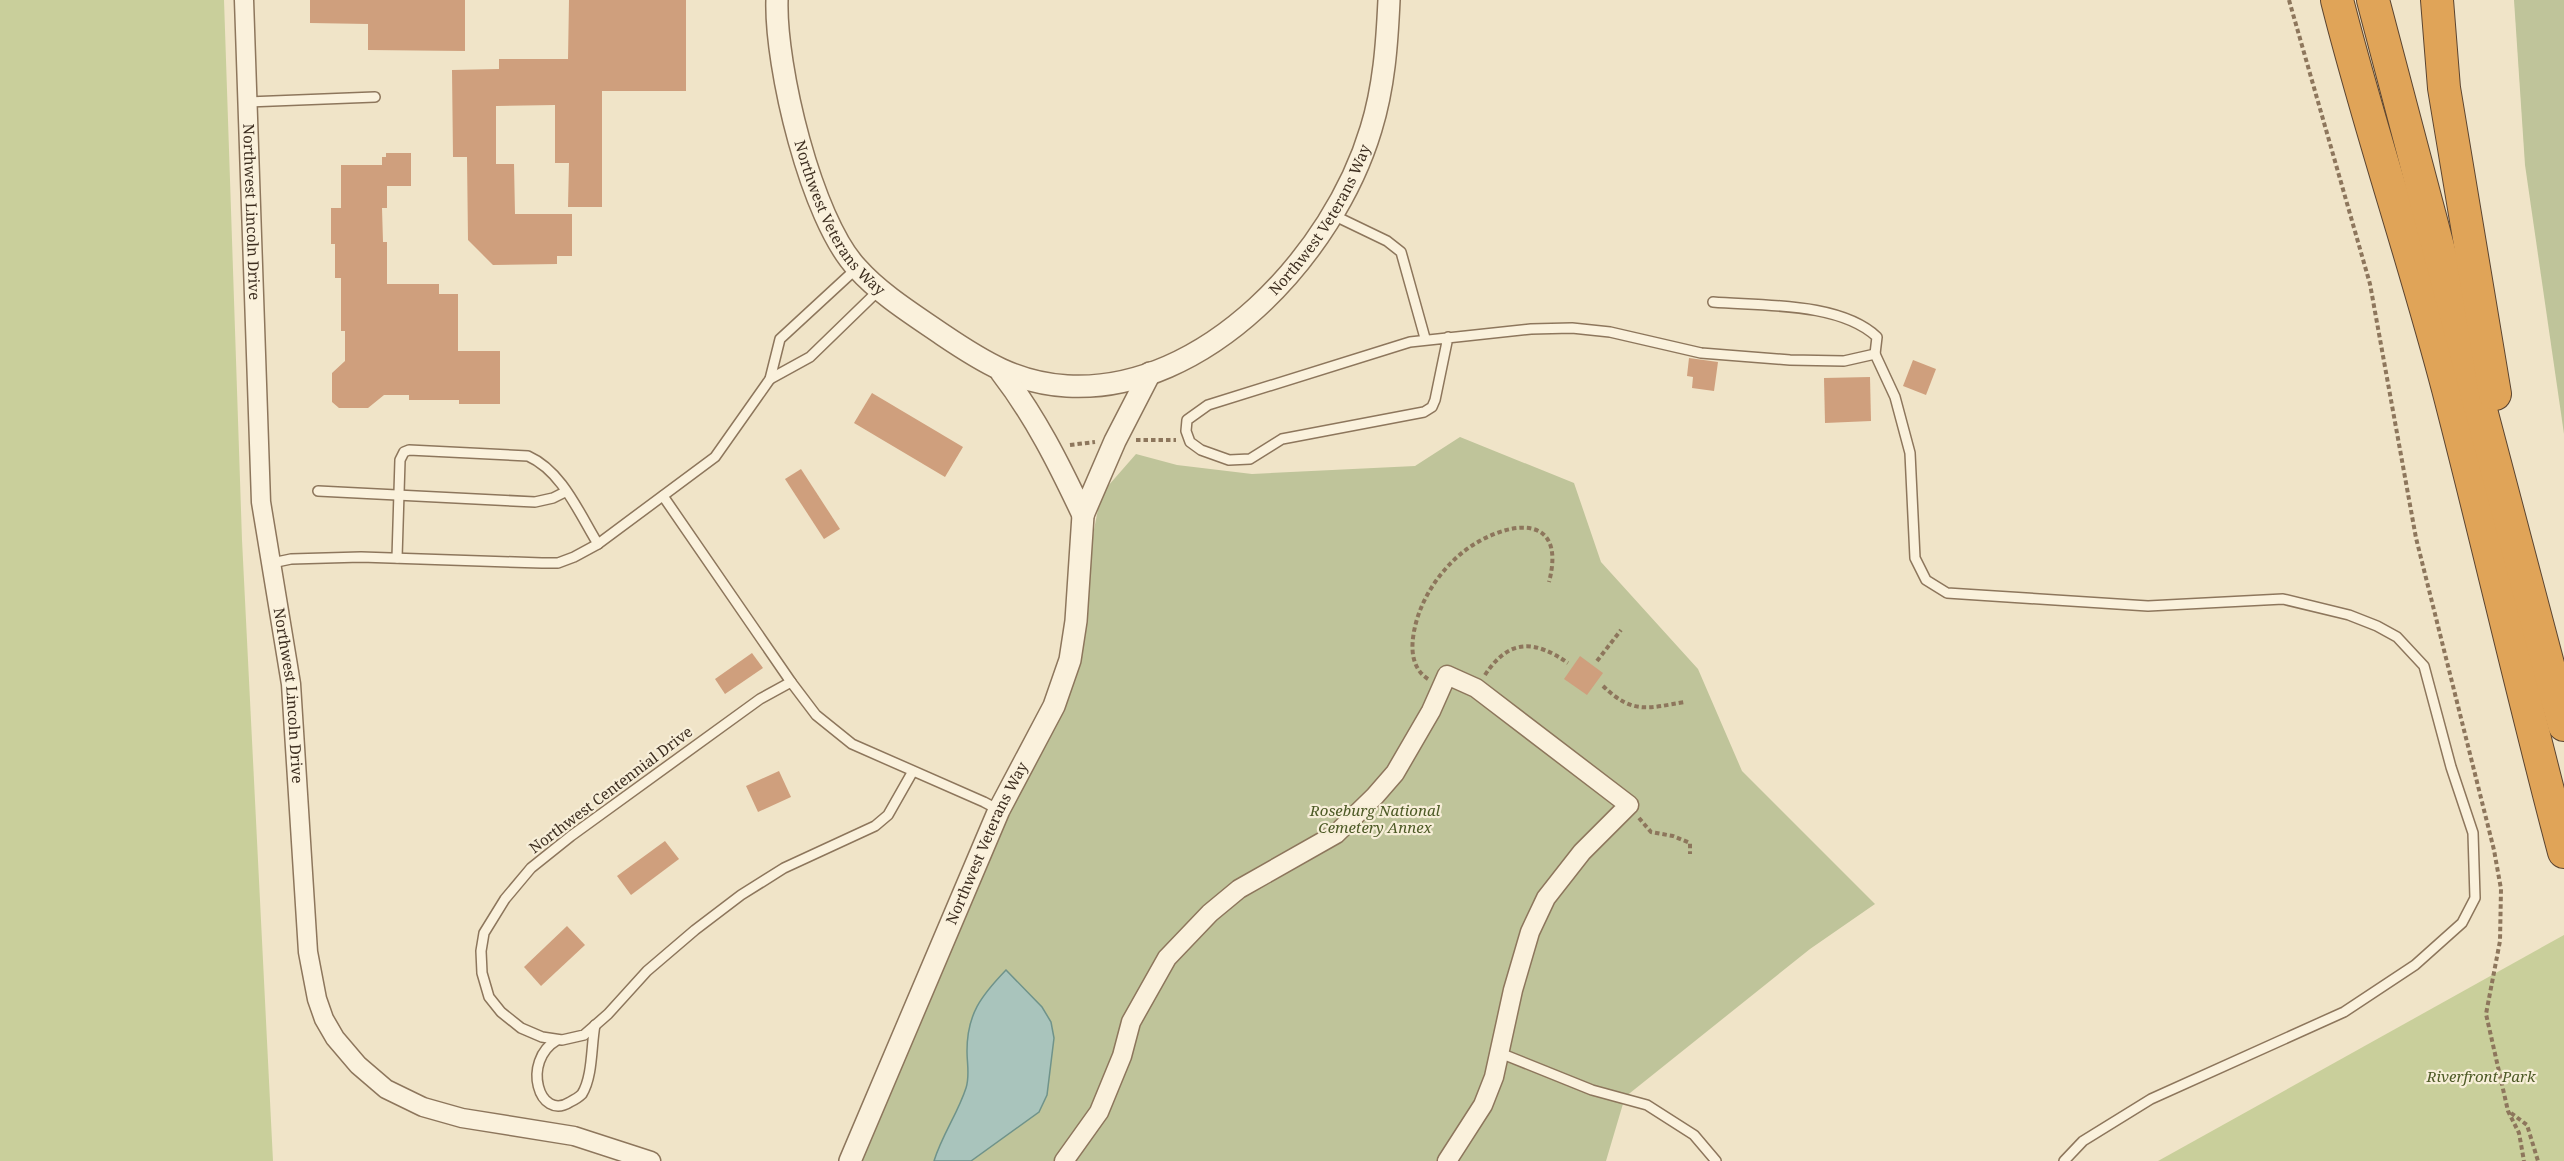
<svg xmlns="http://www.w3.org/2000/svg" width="2564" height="1161" viewBox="0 0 2564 1161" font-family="'Noto Serif',serif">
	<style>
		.green { fill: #c9cf9b }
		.cemetery { fill: #bfc49a }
		.water { fill: #a9c4bc; stroke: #6f938a; stroke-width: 1.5 }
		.building { fill: #cf9f7d }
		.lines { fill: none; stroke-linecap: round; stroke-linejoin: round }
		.service-casing { stroke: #8d765c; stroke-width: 12 }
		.minor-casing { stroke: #8d765c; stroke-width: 21 }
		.tertiary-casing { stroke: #8d765c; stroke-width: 24 }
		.motorway-casing { stroke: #5b4430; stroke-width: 34 }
		.path { stroke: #8d765c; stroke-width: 4; stroke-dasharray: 4.5 3; stroke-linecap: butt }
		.service { stroke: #faf1dc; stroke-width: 9 }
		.minor { stroke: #faf1dc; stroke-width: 18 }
		.tertiary { stroke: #faf1dc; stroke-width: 21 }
		.motorway { stroke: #e0a458; stroke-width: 32 }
		.labels { text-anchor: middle; stroke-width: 4.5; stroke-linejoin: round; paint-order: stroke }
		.street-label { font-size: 15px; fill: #3d2e20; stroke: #f7eed8 }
		.park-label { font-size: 15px; font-style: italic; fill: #4d5a26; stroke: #f7eed8 }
	</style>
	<rect width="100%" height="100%" fill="#f0e4c8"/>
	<g class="green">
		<path d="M 0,0 L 224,0 L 242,540 L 273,1161 L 0,1161 Z"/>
		<path d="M 2564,935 L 2564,1161 L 2158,1161 Z"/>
	</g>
	<g class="cemetery">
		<path d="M 2514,0 L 2564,0 L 2564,434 L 2525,165 Z"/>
		<path d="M 1460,437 L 1574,483 L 1601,562 L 1698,669 L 1742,771 L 1875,904 L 1810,949 L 1625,1097 L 1606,1161 L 852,1161 L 1054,706 L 1076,621 L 1101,494 L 1136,454 L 1177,465 L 1252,474 L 1415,466 Z"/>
	</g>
	<path class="water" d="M 1006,970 L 1042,1007 L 1051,1022 L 1054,1038 L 1047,1095 L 1039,1112 L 971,1161 L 934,1161 C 942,1135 958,1113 966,1088 C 970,1076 967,1064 967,1051 C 967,1014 981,996 1006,970 Z"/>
	<g class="building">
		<path d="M 310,0 L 465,0 L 465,51 L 368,50 L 368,24 L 310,23 Z"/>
		<path d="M 569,0 L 686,0 L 686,91 L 602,91 L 602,207 L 568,207 L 569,163 L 555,163 L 555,105 L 496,106 L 496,164 L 514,164 L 515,214 L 572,214 L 572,256 L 557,256 L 557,264 L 493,265 L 468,240 L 467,157 L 453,157 L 452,70 L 499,69 L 499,59 L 568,59 Z"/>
		<path d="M 386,153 L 411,153 L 411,186 L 387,186 L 387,208 L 382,208 L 383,242 L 387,242 L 387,284 L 439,284 L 439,294 L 458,294 L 458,351 L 500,351 L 500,404 L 459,404 L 459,400 L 409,400 L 409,395 L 384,395 L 368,408 L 339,408 L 332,402 L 332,373 L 345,361 L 345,331 L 341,331 L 341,278 L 335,278 L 335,244 L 331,244 L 331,208 L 341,208 L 341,165 L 382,165 L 382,157 L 386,157 Z"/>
		<path d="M 1689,358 L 1718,362 L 1714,391 L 1692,388 L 1693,377 L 1687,376 Z"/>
		<path d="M 1913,360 L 1936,369 L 1926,395 L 1903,386 Z"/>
		<path d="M 1870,377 L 1871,421 L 1825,423 L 1824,378 Z"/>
		<path d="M 872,393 L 963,447 L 945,477 L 854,423 Z"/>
		<path d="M 801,469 L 840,529 L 824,539 L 785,479 Z"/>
		<path d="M 752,653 L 763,668 L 725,694 L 715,679 Z"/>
		<path d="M 1580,656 L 1603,673 L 1587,695 L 1564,679 Z"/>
		<path d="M 779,771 L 791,797 L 758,812 L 746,786 Z"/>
		<path d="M 665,841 L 679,859 L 631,895 L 617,876 Z"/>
		<path d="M 567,926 L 585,945 L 541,986 L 524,967 Z"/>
	</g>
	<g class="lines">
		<g class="service-casing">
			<g id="service">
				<path d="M 247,102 L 375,97"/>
				<path d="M 1333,215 L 1387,241 L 1401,252 L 1425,338"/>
				<path d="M 1448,337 L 1435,400 L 1432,407 L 1424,412 L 1282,439 L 1250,459 L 1229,460 L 1201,450 L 1190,442 L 1186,431 L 1187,420 L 1208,405 L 1410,342 L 1531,329 L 1572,328 L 1610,332 L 1701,353 L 1790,360 L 1844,361 L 1875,354 L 1877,337 C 1840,302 1762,306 1713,302"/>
				<path d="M 1875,354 L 1895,397 L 1910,453 L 1915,558 L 1926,580 L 1947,593 L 2148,606 L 2283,599 L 2349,615 L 2377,626 L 2397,637 L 2424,666 L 2451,767 L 2473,833 L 2475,898 L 2462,923 L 2415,965 L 2344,1012 L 2151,1099 L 2083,1141 L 2064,1161"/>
				<path d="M 770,379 L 810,357 L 879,290"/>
				<path d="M 318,491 L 535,502 L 553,498 L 565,492"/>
				<path d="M 663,496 L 791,682"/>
				<path d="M 397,558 L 400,460 L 404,452 L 409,450 L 528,456 C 562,471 579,513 598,544"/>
				<path d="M 272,563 L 291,559 L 361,557 L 542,563 L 558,563 L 574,557 L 598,544 L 715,457 L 770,379 L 780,339 L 857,268"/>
				<path d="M 913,771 L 888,815 L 875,826 L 784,868 L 741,895 L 695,930 L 647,971 L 608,1014 L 584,1035 L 562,1040 L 542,1037 L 521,1028 L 501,1012 L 489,997 L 482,973 L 481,951 L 484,933 L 505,899 L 531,868 L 571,836 L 760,699 L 791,682 L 816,715 L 852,744 L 984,802 L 999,810"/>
				<path d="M 557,1040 C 521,1061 539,1122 570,1102 C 574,1100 579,1097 582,1094 C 593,1076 591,1046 595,1025"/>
				<path d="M 1500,1053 L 1592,1090 L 1647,1105 L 1694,1135 L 1716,1161"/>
			</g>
		</g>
		<g class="minor-casing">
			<g id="minor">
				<path id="s1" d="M 244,0 L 261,502 L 291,684 L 308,952 L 317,999 L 324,1019 L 335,1038 L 358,1065 L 386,1089 L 423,1107 L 462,1118 L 574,1136 L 651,1161"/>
				<path d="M 1064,1161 L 1099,1112 L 1122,1056 L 1131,1022 L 1167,958 L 1210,913 L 1239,889 L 1336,834 L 1375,796 L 1395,773 L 1431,711 L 1447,675 L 1476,688 L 1629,805 L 1582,852 L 1546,898 L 1530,932 L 1513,990 L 1494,1077 L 1483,1105 L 1447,1161"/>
			</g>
		</g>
		<g class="tertiary-casing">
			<g id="tertiary">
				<path id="s2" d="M 777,0 C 775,66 811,219 857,268 C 880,294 914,315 943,335 C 983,362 1017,383 1067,386 C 1206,394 1334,253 1371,129 C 1384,87 1387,44 1389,0"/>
				<path d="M 1001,372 C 1035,416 1059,464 1083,515 L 1115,441 L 1150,373"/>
				<path id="s3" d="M 850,1161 L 999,810 L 1054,706 L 1070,660 L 1076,621 L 1083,515"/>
			</g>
		</g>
		<g class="motorway-casing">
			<g id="motorway">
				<path d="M 2337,0 C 2370,131 2414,259 2448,389 C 2488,543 2523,698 2564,852"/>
				<path d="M 2373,0 L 2564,725"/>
				<path d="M 2437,0 L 2444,88 L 2495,394"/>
			</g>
		</g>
		<g class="path">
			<path d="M 2289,0 L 2370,284 L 2416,538 L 2494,850 L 2501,889 L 2500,941 L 2486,1014 L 2508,1111 L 2519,1133 L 2524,1161"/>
			<path d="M 1136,440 L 1176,440"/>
			<path d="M 1070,445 L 1095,442"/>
			<path d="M 1597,661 L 1621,630"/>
			<path d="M 1485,675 C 1509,638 1535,640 1568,663"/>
			<path d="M 1428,679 C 1414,670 1411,654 1413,638 C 1417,605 1437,573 1463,552 C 1503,521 1568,509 1549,582"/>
			<path d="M 1603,686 C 1633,715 1648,708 1685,702"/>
			<path d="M 1639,818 L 1651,832 L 1673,836 L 1690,843 L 1690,854"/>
			<path d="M 2511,1113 L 2527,1125 L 2538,1161"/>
		</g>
		<use href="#service" class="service"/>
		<use href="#minor" class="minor"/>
		<use href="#tertiary" class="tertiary"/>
		<use href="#motorway" class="motorway"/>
	</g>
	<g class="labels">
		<g class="street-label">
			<text dy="5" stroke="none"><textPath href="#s1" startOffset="212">Northwest Lincoln Drive</textPath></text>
			<text dy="5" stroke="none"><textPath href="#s2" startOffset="231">Northwest Veterans Way</textPath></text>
			<text dy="5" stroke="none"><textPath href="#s2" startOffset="849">Northwest Veterans Way</textPath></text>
			<text dy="5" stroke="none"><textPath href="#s1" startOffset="698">Northwest Lincoln Drive</textPath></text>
			<text transform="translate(611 790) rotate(-37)" y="5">Northwest Centennial Drive</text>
			<text dy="5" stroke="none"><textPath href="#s3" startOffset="346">Northwest Veterans Way</textPath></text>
		</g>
		<g class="park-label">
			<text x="1375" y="816">Roseburg National<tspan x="1375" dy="17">Cemetery Annex</tspan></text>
			<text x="2481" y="1082">Riverfront Park</text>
		</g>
	</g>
</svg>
